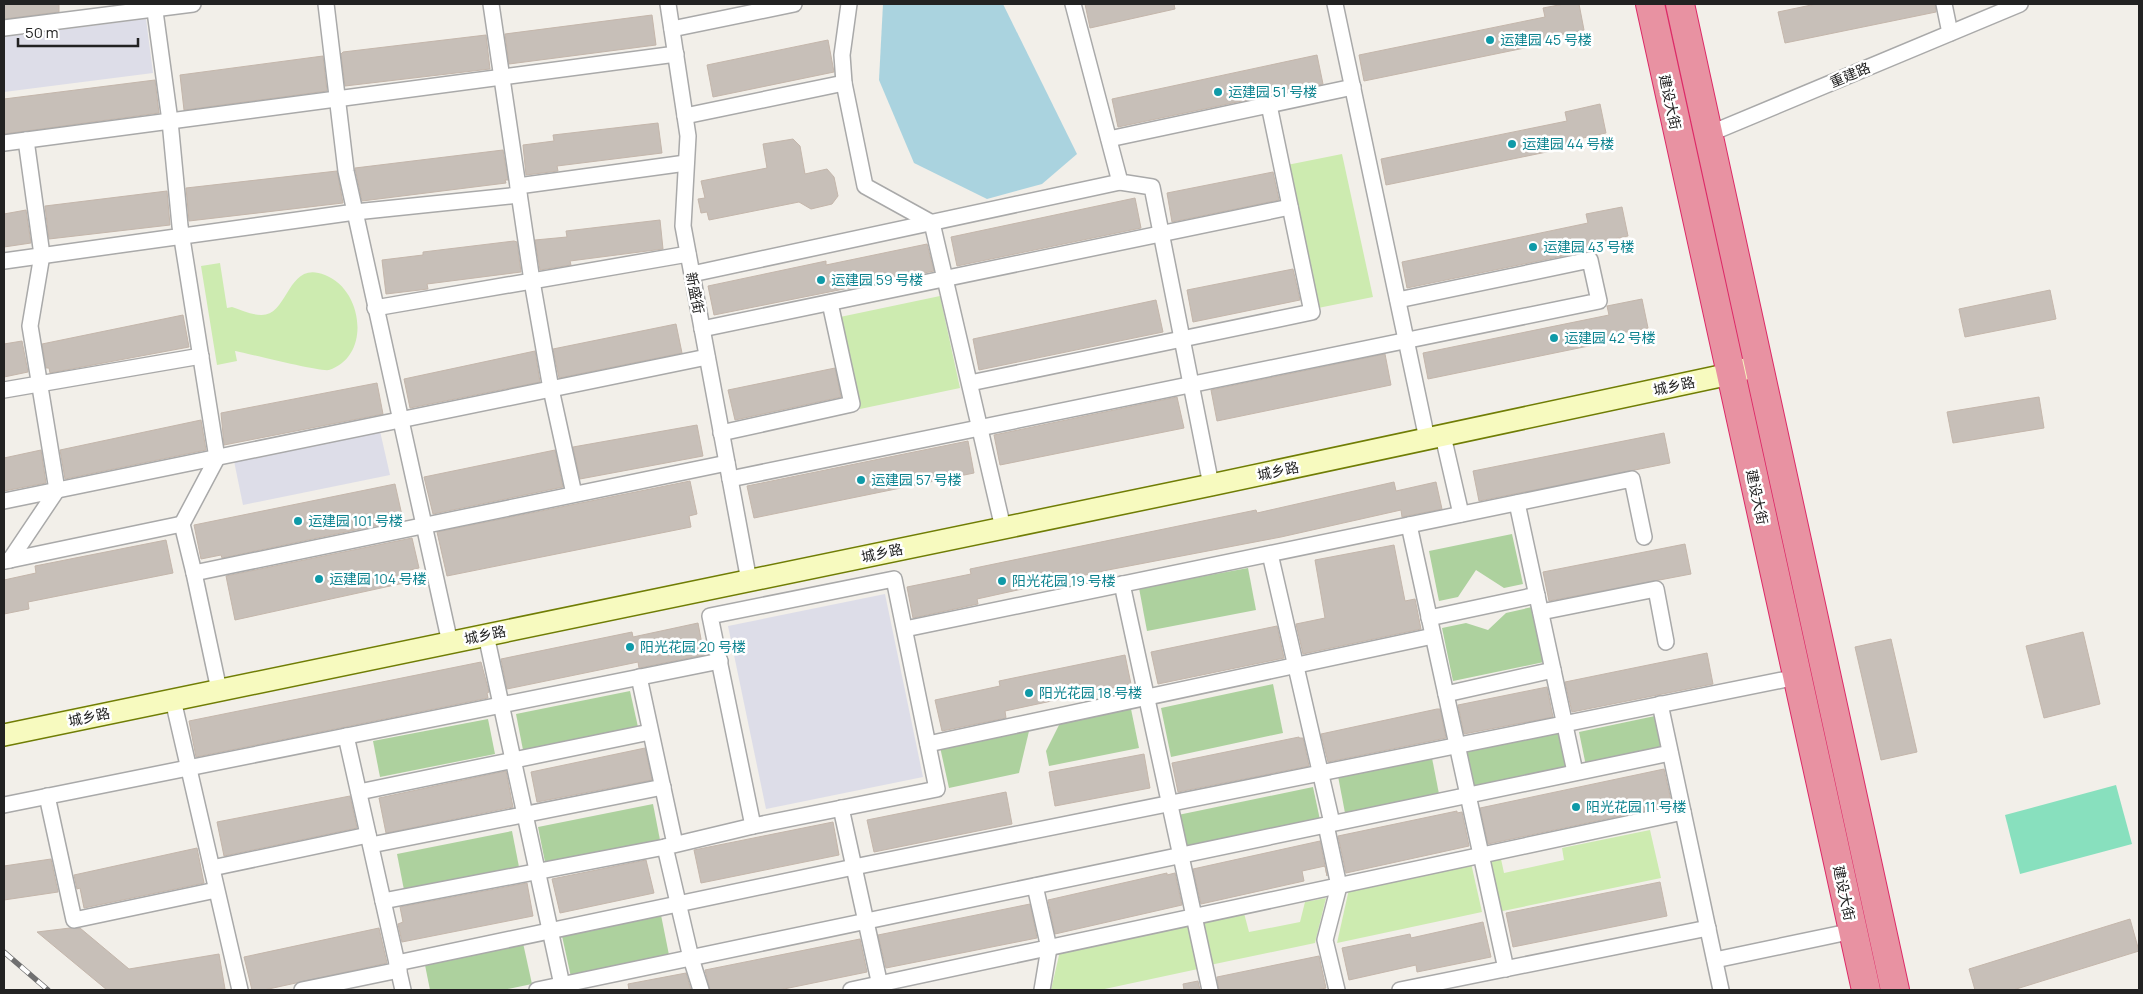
<svg xmlns="http://www.w3.org/2000/svg" width="2143" height="994" viewBox="0 0 2143 994" font-family="Manrope,'Noto Sans SC',sans-serif">
	<style>
		.grass { fill: #cdebb0 }
		.forest { fill: #add19e }
		.pitch { fill: #88e0be }
		.plaza { fill: #dddde8 }
		.water { fill: #aad3df }
		.building { fill: #c7bfb8; stroke: #c4b6ab }
		.lines { fill: none; stroke-linecap: round; stroke-linejoin: round }
		.street-casing { stroke: #a9a9a9; stroke-width: 18 }
		.secondary-casing { stroke: #707d05; stroke-width: 24 }
		.highway-casing { stroke: #dc2a67; stroke-width: 30 }
		.street { stroke: #fff; stroke-width: 15 }
		.secondary { stroke: #f7fabf; stroke-width: 21 }
		.highway { stroke: #e892a2; stroke-width: 28 }
		.rail-casing { stroke: #707070; stroke-width: 5.5 }
		.rail { stroke: #fff; stroke-width: 4; stroke-dasharray: 11; stroke-linecap: butt }
		.culture-dot { fill: #0f9aa8; stroke: #fff; stroke-width: 2 }
		.labels { text-anchor: middle; stroke-width: 5; stroke-linejoin: round; paint-order: stroke }
		.culture-label { font-size: 14px; fill: #0d838f; stroke: #fff; text-anchor: start }
		.street-label { font-size: 14px; fill: #222; stroke: #fff }
	</style>
	<rect width="100%" height="100%" fill="#f2efe9"/>
	<g class="grass">
		<path d="M 1342,154 L 1373,297 L 1318,308 L 1287,165 Z"/>
		<path d="M 220,263 L 227,308 L 232,307 C 241,310 252,315 261,315 C 289,316 287,259 325,275 C 364,290 371,357 329,370 C 320,372 250,354 235,351 L 237,361 L 217,365 L 201,266 Z"/>
		<path d="M 940,296 L 960,388 L 860,409 L 840,317 Z"/>
		<path d="M 1650,830 L 1661,878 L 1498,912 L 1487,862 L 1501,859 L 1504,873 L 1564,860 L 1562,848 Z"/>
		<path d="M 1471,863 L 1482,912 L 1337,943 L 1349,889 Z"/>
		<path d="M 1326,898 L 1315,943 L 1210,965 L 1201,923 L 1244,913 L 1249,932 L 1300,922 L 1305,902 Z"/>
		<path d="M 1187,923 L 1198,969 L 1100,990 L 1051,990 L 1060,951 Z"/>
	</g>
	<g class="forest">
		<path d="M 1512,534 L 1523,584 L 1504,588 L 1476,570 L 1458,597 L 1439,601 L 1429,551 Z"/>
		<path d="M 1248,568 L 1256,610 L 1147,631 L 1139,588 Z"/>
		<path d="M 1532,607 L 1544,662 L 1453,681 L 1442,628 L 1466,623 L 1488,630 L 1506,613 Z"/>
		<path d="M 1273,684 L 1283,733 L 1171,757 L 1161,708 Z"/>
		<path d="M 630,691 L 638,727 L 523,750 L 516,714 Z"/>
		<path d="M 1131,709 L 1139,748 L 1049,766 L 1046,751 L 1060,723 Z"/>
		<path d="M 1655,716 L 1662,750 L 1586,766 L 1579,732 Z"/>
		<path d="M 488,719 L 495,754 L 380,777 L 373,741 Z"/>
		<path d="M 1030,727 L 1019,773 L 949,788 L 940,747 Z"/>
		<path d="M 1563,732 L 1571,768 L 1474,787 L 1467,751 Z"/>
		<path d="M 1432,758 L 1439,794 L 1345,813 L 1338,776 Z"/>
		<path d="M 1313,787 L 1320,820 L 1185,848 L 1178,815 Z"/>
		<path d="M 653,804 L 660,840 L 545,862 L 538,827 Z"/>
		<path d="M 512,831 L 519,867 L 404,890 L 397,854 Z"/>
		<path d="M 661,915 L 669,955 L 571,977 L 562,936 Z"/>
		<path d="M 523,943 L 532,984 L 503,990 L 430,990 L 425,965 Z"/>
	</g>
	<path class="pitch" d="M 2116,785 L 2132,844 L 2020,874 L 2005,815 Z"/>
	<g class="plaza">
		<path d="M 146,19 L 153,73 L 4,92 L 4,37 Z"/>
		<path d="M 380,431 L 390,475 L 243,505 L 234,461 Z"/>
		<path d="M 885,594 L 923,777 L 766,809 L 728,626 Z"/>
	</g>
	<path class="water" d="M 883,4 L 1003,4 L 1077,154 L 1042,184 L 987,199 L 914,163 L 879,80 Z"/>
	<g class="building">
		<path d="M 4,4 L 59,4 L 59,12 L 4,19 Z"/>
		<path d="M 1085,4 L 1174,4 L 1175,9 L 1090,28 Z"/>
		<path d="M 1564,4 L 1579,4 L 1584,30 L 1548,37 L 1549,43 L 1364,81 L 1359,55 L 1545,17 L 1543,8 Z"/>
		<path d="M 1816,4 L 1935,4 L 1936,12 L 1785,43 L 1778,12 Z"/>
		<path d="M 652,15 L 656,45 L 509,64 L 505,34 Z"/>
		<path d="M 486,35 L 490,69 L 345,86 L 341,54 L 343,52 Z"/>
		<path d="M 828,40 L 834,72 L 713,97 L 707,65 Z"/>
		<path d="M 1317,55 L 1323,84 L 1118,127 L 1112,99 Z"/>
		<path d="M 323,56 L 327,91 L 184,110 L 180,75 Z"/>
		<path d="M 155,80 L 159,113 L 4,134 L 4,99 Z"/>
		<path d="M 1600,104 L 1606,133 L 1569,141 L 1571,147 L 1386,185 L 1381,159 L 1567,121 L 1565,112 Z"/>
		<path d="M 658,123 L 662,153 L 557,166 L 558,171 L 526,175 L 523,145 L 554,141 L 553,135 Z"/>
		<path d="M 793,139 L 800,146 L 805,174 L 827,169 L 834,177 L 838,196 L 832,204 L 811,209 L 799,202 L 709,220 L 707,212 L 701,213 L 698,199 L 705,198 L 701,181 L 767,168 L 763,144 Z"/>
		<path d="M 503,150 L 508,180 L 505,180 L 506,183 L 362,201 L 355,168 Z"/>
		<path d="M 337,171 L 343,203 L 189,221 L 186,188 Z"/>
		<path d="M 1273,172 L 1279,200 L 1172,222 L 1167,193 Z"/>
		<path d="M 167,191 L 170,225 L 49,239 L 45,206 Z"/>
		<path d="M 1135,198 L 1141,228 L 957,266 L 951,237 Z"/>
		<path d="M 1622,207 L 1628,236 L 1591,244 L 1592,250 L 1407,288 L 1402,262 L 1588,223 L 1586,214 Z"/>
		<path d="M 26,210 L 31,243 L 4,247 L 4,214 Z"/>
		<path d="M 660,220 L 663,249 L 570,261 L 571,265 L 540,270 L 535,240 L 567,237 L 566,231 Z"/>
		<path d="M 514,241 L 517,242 L 521,272 L 427,284 L 428,289 L 386,294 L 382,260 L 423,255 L 423,252 Z"/>
		<path d="M 927,244 L 934,271 L 714,315 L 708,286 L 826,261 L 826,265 Z"/>
		<path d="M 1293,269 L 1300,300 L 1193,322 L 1187,290 Z"/>
		<path d="M 2050,290 L 2056,319 L 1965,337 L 1959,309 Z"/>
		<path d="M 1642,299 L 1648,328 L 1611,335 L 1613,341 L 1428,379 L 1423,353 L 1609,315 L 1607,306 Z"/>
		<path d="M 1156,300 L 1163,332 L 979,370 L 973,339 Z"/>
		<path d="M 183,315 L 189,347 L 50,373 L 49,368 L 46,368 L 42,344 Z"/>
		<path d="M 676,324 L 682,353 L 559,378 L 553,349 Z"/>
		<path d="M 22,341 L 28,372 L 4,377 L 4,344 Z"/>
		<path d="M 535,351 L 540,382 L 410,408 L 404,379 Z"/>
		<path d="M 1385,354 L 1391,385 L 1217,421 L 1211,390 Z"/>
		<path d="M 835,368 L 841,397 L 735,420 L 728,390 Z"/>
		<path d="M 377,383 L 383,414 L 224,445 L 221,413 Z"/>
		<path d="M 1177,397 L 1184,428 L 1000,465 L 994,435 Z"/>
		<path d="M 2039,397 L 2044,428 L 1953,443 L 1947,412 Z"/>
		<path d="M 201,420 L 206,450 L 65,479 L 60,450 Z"/>
		<path d="M 697,425 L 703,456 L 580,479 L 573,447 Z"/>
		<path d="M 1664,433 L 1670,463 L 1479,501 L 1473,471 Z"/>
		<path d="M 968,441 L 974,473 L 754,518 L 747,486 Z"/>
		<path d="M 41,450 L 46,483 L 4,491 L 4,458 Z"/>
		<path d="M 555,450 L 563,487 L 433,514 L 424,477 Z"/>
		<path d="M 690,481 L 697,514 L 689,516 L 691,527 L 447,576 L 437,532 Z"/>
		<path d="M 1394,482 L 1396,491 L 1436,482 L 1442,509 L 1402,517 L 1401,510 L 1281,537 L 1108,570 L 977,599 L 978,604 L 913,618 L 907,587 L 971,574 L 970,569 L 1256,510 L 1257,513 Z"/>
		<path d="M 395,484 L 403,520 L 222,558 L 221,555 L 201,559 L 194,525 Z"/>
		<path d="M 412,538 L 419,568 L 410,570 L 413,581 L 235,620 L 226,576 Z"/>
		<path d="M 166,540 L 173,573 L 28,602 L 29,609 L 4,614 L 4,580 L 36,573 L 35,566 Z"/>
		<path d="M 1685,544 L 1691,574 L 1549,601 L 1543,572 Z"/>
		<path d="M 1394,545 L 1405,601 L 1415,599 L 1421,629 L 1303,654 L 1296,624 L 1325,618 L 1315,560 Z"/>
		<path d="M 698,623 L 704,655 L 639,668 L 638,662 L 507,689 L 501,659 L 632,632 L 633,637 Z"/>
		<path d="M 1277,626 L 1284,658 L 1158,684 L 1151,652 Z"/>
		<path d="M 2083,632 L 2100,704 L 2044,718 L 2026,646 Z"/>
		<path d="M 1891,639 L 1917,752 L 1881,760 L 1855,647 Z"/>
		<path d="M 1707,653 L 1713,684 L 1572,712 L 1565,682 Z"/>
		<path d="M 1125,655 L 1131,684 L 1005,711 L 1006,718 L 942,731 L 935,700 L 1000,686 L 999,681 Z"/>
		<path d="M 481,662 L 489,692 L 487,693 L 488,698 L 196,757 L 189,721 Z"/>
		<path d="M 1547,687 L 1553,717 L 1464,734 L 1458,705 Z"/>
		<path d="M 1437,709 L 1440,709 L 1446,738 L 1328,762 L 1321,734 Z"/>
		<path d="M 1299,737 L 1299,738 L 1303,738 L 1309,766 L 1178,792 L 1172,763 Z"/>
		<path d="M 645,748 L 652,780 L 537,802 L 531,772 Z"/>
		<path d="M 1144,754 L 1150,788 L 1055,806 L 1049,772 Z"/>
		<path d="M 1664,769 L 1672,805 L 1488,844 L 1480,808 Z"/>
		<path d="M 506,771 L 513,807 L 386,833 L 379,798 Z"/>
		<path d="M 1006,792 L 1012,824 L 874,852 L 867,820 Z"/>
		<path d="M 350,796 L 357,828 L 224,856 L 217,822 Z"/>
		<path d="M 1457,811 L 1457,813 L 1462,812 L 1469,846 L 1346,873 L 1338,836 Z"/>
		<path d="M 833,822 L 839,855 L 701,883 L 694,850 Z"/>
		<path d="M 1320,841 L 1327,876 L 1325,866 L 1302,871 L 1304,881 L 1201,904 L 1193,869 Z"/>
		<path d="M 197,848 L 204,883 L 84,908 L 80,888 L 77,889 L 74,875 Z"/>
		<path d="M 51,859 L 58,892 L 4,900 L 4,866 Z"/>
		<path d="M 646,860 L 654,893 L 560,913 L 552,879 Z"/>
		<path d="M 1167,873 L 1167,875 L 1175,873 L 1182,905 L 1055,934 L 1048,900 Z"/>
		<path d="M 1660,882 L 1667,916 L 1513,947 L 1506,913 Z"/>
		<path d="M 527,883 L 533,916 L 402,942 L 398,924 L 403,922 L 400,907 Z"/>
		<path d="M 1030,904 L 1037,938 L 886,968 L 878,935 Z"/>
		<path d="M 2130,919 L 2139,951 L 2013,990 L 1975,990 L 1969,969 Z"/>
		<path d="M 1483,922 L 1491,957 L 1417,972 L 1416,965 L 1349,980 L 1342,948 L 1410,934 L 1411,938 Z"/>
		<path d="M 70,928 L 80,928 L 129,969 L 219,954 L 225,989 L 107,990 L 37,932 Z"/>
		<path d="M 379,928 L 387,963 L 264,990 L 252,990 L 244,957 Z"/>
		<path d="M 860,939 L 867,972 L 779,990 L 710,990 L 705,970 Z"/>
		<path d="M 1319,956 L 1326,988 L 1317,990 L 1219,990 L 1217,977 Z"/>
		<path d="M 686,973 L 691,990 L 629,990 L 628,984 Z"/>
		<path d="M 1198,981 L 1200,990 L 1184,990 L 1183,984 Z"/>
	</g>
	<g class="lines">
		<g class="street-casing">
			<g id="street">
				<path d="M 154,4 L 170,121 L 180,226 L 217,458 L 182,524 L 194,573"/>
				<path d="M 326,4 L 346,171 L 450,643"/>
				<path d="M 491,4 L 532,281 L 551,389 L 574,494"/>
				<path d="M 668,4 L 688,136 L 683,226 L 749,581"/>
				<path d="M 849,4 L 842,55 L 844,83 L 865,186 L 932,223 L 1003,528"/>
				<path d="M 1073,4 L 1120,182 L 1152,187 L 1211,485"/>
				<path d="M 1335,4 L 1427,439"/>
				<path d="M 1944,4 L 1950,33"/>
				<path d="M 4,28 L 193,4"/>
				<path d="M 672,29 L 794,4"/>
				<path d="M 685,116 L 844,83"/>
				<path d="M 1704,136 L 2020,4"/>
				<path d="M 1109,139 L 1353,87"/>
				<path d="M 4,143 L 676,54"/>
				<path d="M 518,186 L 686,163"/>
				<path d="M 4,261 L 355,212 L 519,195"/>
				<path d="M 692,274 L 1120,182"/>
				<path d="M 375,308 L 688,254"/>
				<path d="M 702,329 L 1290,207"/>
				<path d="M 970,383 L 1312,312 L 1269,105"/>
				<path d="M 4,390 L 201,356"/>
				<path d="M 721,433 L 852,404 L 830,303"/>
				<path d="M 1443,436 L 1461,514"/>
				<path d="M 730,479 L 1599,301 L 1590,260 L 1398,300"/>
				<path d="M 4,501 L 707,357"/>
				<path d="M 1517,503 L 1575,772"/>
				<path d="M 1409,525 L 1506,969"/>
				<path d="M 1270,554 L 1332,823"/>
				<path d="M 10,560 L 57,490 L 30,326 L 42,255 L 26,140"/>
				<path d="M 5,561 L 182,524"/>
				<path d="M 894,579 L 937,789 L 753,826 L 710,616 Z"/>
				<path d="M 1122,584 L 1210,990"/>
				<path d="M 1541,612 L 1656,589 L 1666,642"/>
				<path d="M 1429,618 L 1537,595"/>
				<path d="M 905,629 L 1632,479 L 1644,537"/>
				<path d="M 486,635 L 562,985"/>
				<path d="M 639,677 L 675,844"/>
				<path d="M 219,690 L 194,573 L 727,463"/>
				<path d="M 1446,694 L 1553,670"/>
				<path d="M 173,700 L 240,990"/>
				<path d="M 1660,704 L 1721,990"/>
				<path d="M 346,736 L 403,990"/>
				<path d="M 928,744 L 1433,636"/>
				<path d="M 359,792 L 650,732"/>
				<path d="M 47,796 L 74,920 L 216,890"/>
				<path d="M 4,805 L 720,661"/>
				<path d="M 841,808 L 881,990"/>
				<path d="M 1326,825 L 1339,886 L 1325,940 L 1337,990"/>
				<path d="M 371,845 L 663,787"/>
				<path d="M 212,868 L 368,835"/>
				<path d="M 1035,886 L 1049,948 L 1042,990"/>
				<path d="M 383,901 L 665,847"/>
				<path d="M 1715,960 L 1853,931"/>
				<path d="M 397,963 L 854,867 L 1797,677"/>
				<path d="M 302,990 L 399,970"/>
				<path d="M 537,990 L 1670,753"/>
				<path d="M 701,990 L 691,958 L 665,847 L 753,826"/>
				<path d="M 851,990 L 1683,812"/>
				<path d="M 1400,990 L 1708,928"/>
			</g>
		</g>
		<g class="secondary-casing">
			<path id="secondary" d="M 4,735 L 1211,485 L 1730,374 L 1745,369"/>
		</g>
		<g class="highway-casing">
			<g id="highway">
				<path d="M 1650,4 L 1866,990"/>
				<path d="M 1680,4 L 1895,990"/>
			</g>
		</g>
		<use href="#street" class="street"/>
		<use href="#secondary" class="secondary"/>
		<use href="#highway" class="highway"/>
		<g class="rail-casing">
			<path id="rail" d="M 4,952 L 48,990"/>
		</g>
		<use href="#rail" class="rail"/>
	</g>
	<g class="culture-dot">
		<circle cx="1490" cy="40" r="5"/>
		<circle cx="1218" cy="92" r="5"/>
		<circle cx="1512" cy="144" r="5"/>
		<circle cx="1533" cy="247" r="5"/>
		<circle cx="821" cy="280" r="5"/>
		<circle cx="1554" cy="338" r="5"/>
		<circle cx="861" cy="480" r="5"/>
		<circle cx="298" cy="521" r="5"/>
		<circle cx="319" cy="579" r="5"/>
		<circle cx="1002" cy="581" r="5"/>
		<circle cx="630" cy="647" r="5"/>
		<circle cx="1029" cy="693" r="5"/>
		<circle cx="1576" cy="807" r="5"/>
	</g>
	<g class="labels">
		<g class="culture-label">
			<text x="1500" y="45">运建园 45 号楼</text>
			<text x="1228" y="97">运建园 51 号楼</text>
			<text x="1522" y="149">运建园 44 号楼</text>
			<text x="1543" y="252">运建园 43 号楼</text>
			<text x="831" y="285">运建园 59 号楼</text>
			<text x="1564" y="343">运建园 42 号楼</text>
			<text x="871" y="485">运建园 57 号楼</text>
			<text x="308" y="526">运建园 101 号楼</text>
			<text x="329" y="584">运建园 104 号楼</text>
			<text x="1012" y="586">阳光花园 19 号楼</text>
			<text x="640" y="652">阳光花园 20 号楼</text>
			<text x="1039" y="698">阳光花园 18 号楼</text>
			<text x="1586" y="812">阳光花园 11 号楼</text>
		</g>
		<g class="street-label">
			<text transform="translate(1850 75) rotate(-23)" y="5">重建路</text>
			<text transform="translate(1670 102) rotate(78)" y="5">建设大街</text>
			<text transform="translate(695 293) rotate(79)" y="5">新盛街</text>
			<text transform="translate(1674 386) rotate(-12)" y="5">城乡路</text>
			<text transform="translate(1278 471) rotate(-12)" y="5">城乡路</text>
			<text transform="translate(1757 497) rotate(78)" y="5">建设大街</text>
			<text transform="translate(882 553) rotate(-12)" y="5">城乡路</text>
			<text transform="translate(485 635) rotate(-12)" y="5">城乡路</text>
			<text transform="translate(89 717) rotate(-12)" y="5">城乡路</text>
			<text transform="translate(1844 893) rotate(78)" y="5">建设大街</text>
		</g>
	</g>
	<rect width="2143" height="994" fill="none" stroke="#222222" stroke-width="10"/>
	<path d="M18 38v8h120v-8" fill="none" stroke="#222222" stroke-width="2.5"/>
	<text x="25" y="38" font-size="15" fill="#222222" stroke="#ffffff" stroke-width="4" paint-order="stroke">50 m</text>
</svg>
